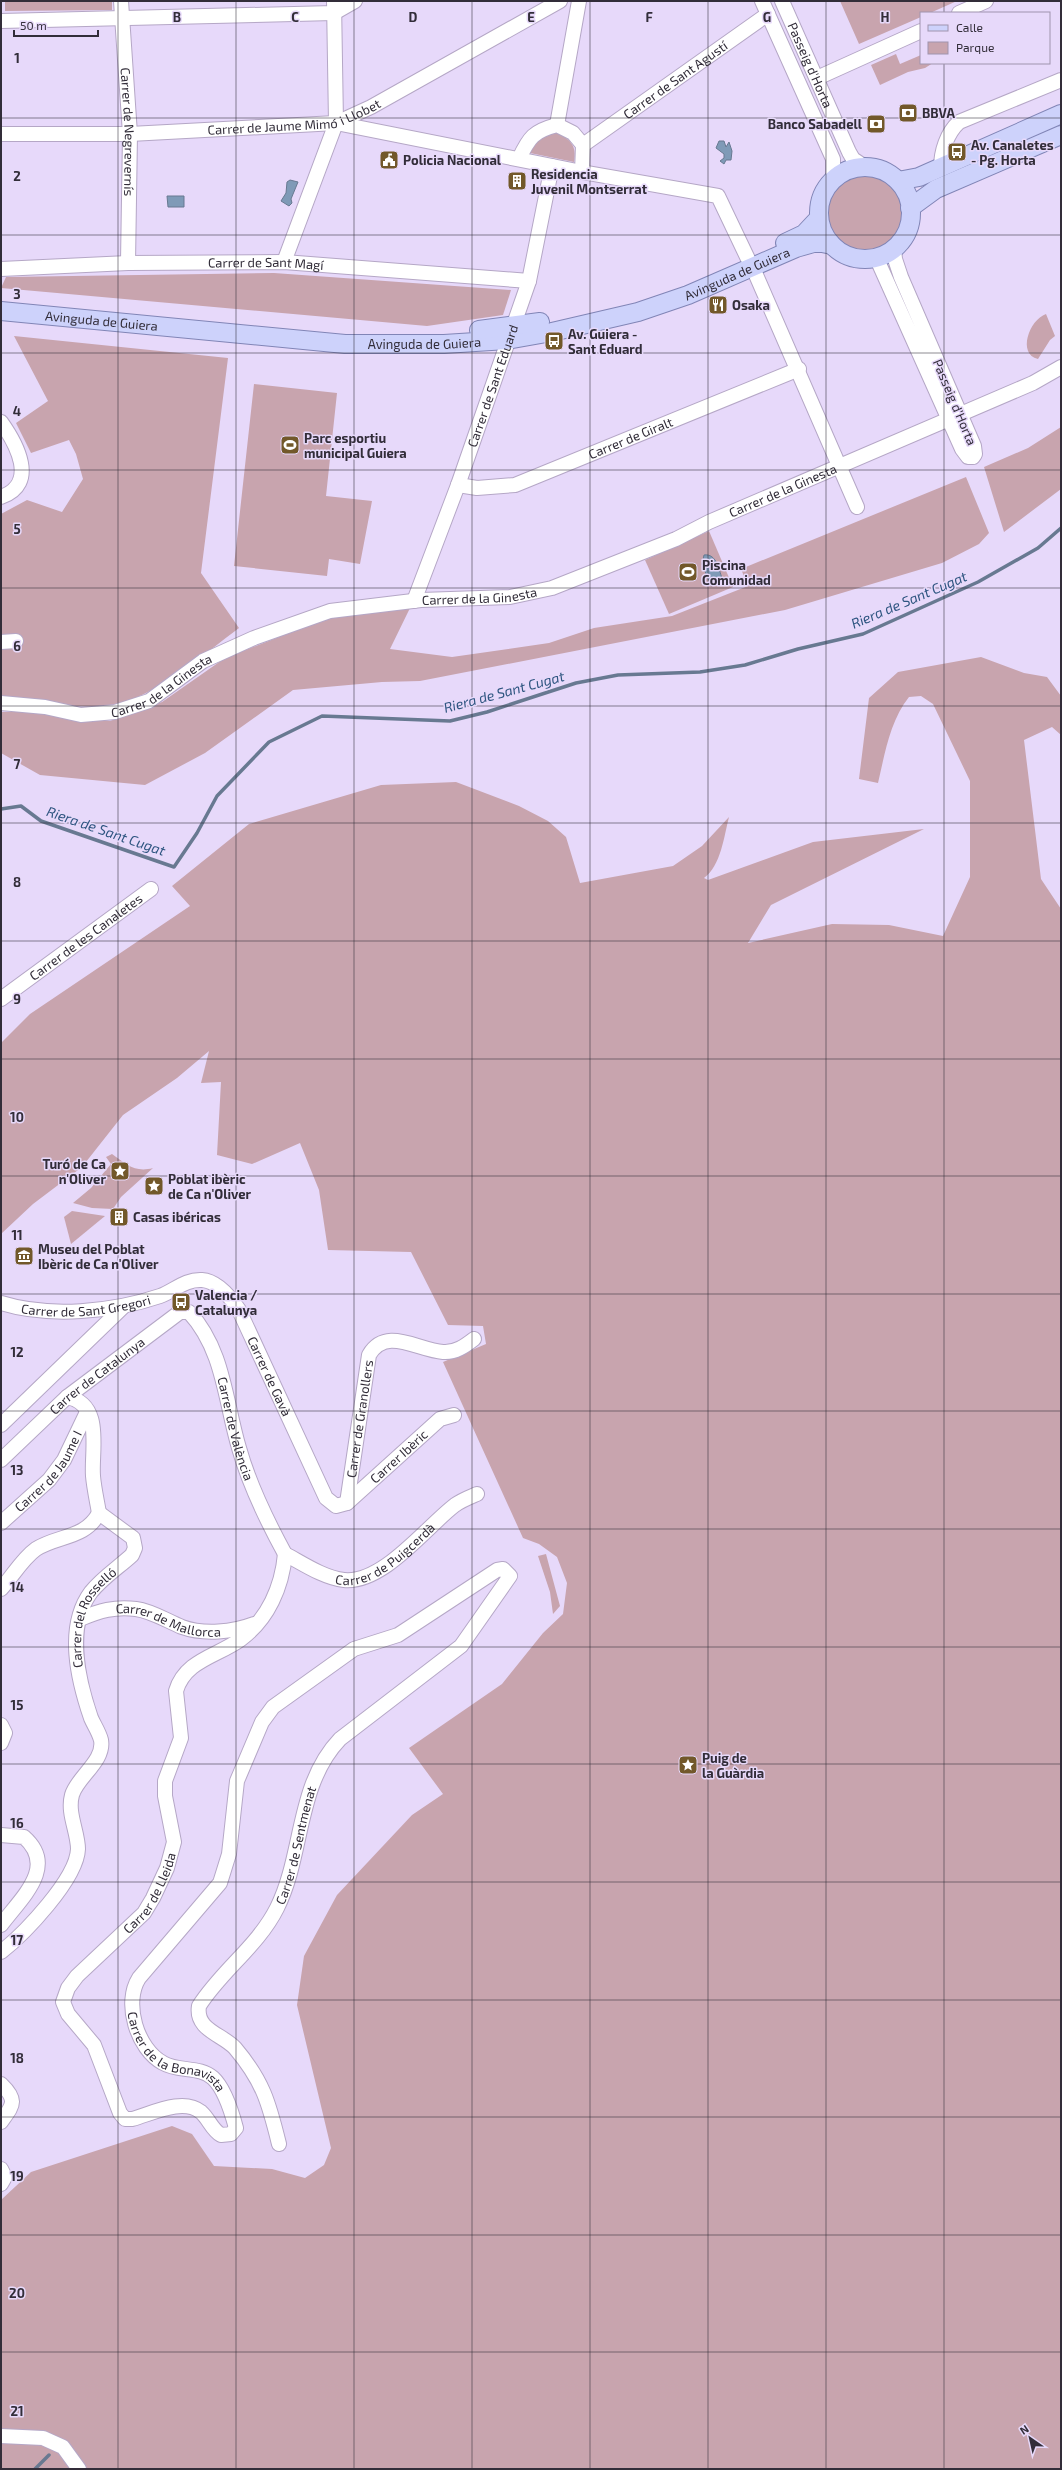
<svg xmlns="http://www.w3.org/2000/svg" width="1062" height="2470" viewBox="0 0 1062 2470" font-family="'Exo 2',sans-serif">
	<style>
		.green { fill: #c8a4ae }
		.water { fill: #7f9ab7; stroke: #687991 }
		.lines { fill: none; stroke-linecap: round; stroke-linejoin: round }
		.stream { stroke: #687991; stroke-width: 3.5 }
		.minor-casing { stroke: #b5a7c6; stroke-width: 16 }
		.major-casing { stroke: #8185b6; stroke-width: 20 }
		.minor { stroke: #fff; stroke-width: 14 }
		.major { stroke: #cdd2fb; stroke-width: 18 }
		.grid { fill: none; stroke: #322d39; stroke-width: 1; stroke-opacity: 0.55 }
		.labels { text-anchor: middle; stroke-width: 3; stroke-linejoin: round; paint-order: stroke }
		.street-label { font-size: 13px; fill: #322d39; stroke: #e7d9fa }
		.poi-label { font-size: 13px; font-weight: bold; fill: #322d39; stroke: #e7d9fa; text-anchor: start }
		.water-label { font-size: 14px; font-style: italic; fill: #2e5580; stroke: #e7d9fa }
		.grid-label { font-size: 13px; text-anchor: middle; font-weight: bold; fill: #322d39; stroke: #e7d9fa; stroke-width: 3; stroke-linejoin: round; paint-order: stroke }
	</style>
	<rect width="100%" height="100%" fill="#e7d9fa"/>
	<g class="green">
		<path d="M 5,1 L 112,1 L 112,10 L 5,11 Z"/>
		<path d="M 840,1 L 957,1 L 930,13 L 921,13 L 921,17 L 859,44 Z"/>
		<path d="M 896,54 L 900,64 L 921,55 L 921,63 L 933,63 L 925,68 L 908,72 L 880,85 L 871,65 Z"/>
		<path d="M 554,132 C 570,138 577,145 574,162 L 530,153 L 530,150 L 536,139 Z"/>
		<circle cx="865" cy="213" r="37"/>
		<path d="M 274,273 L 511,290 L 503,315 L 427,326 L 1,288 L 6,277 Z"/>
		<path d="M 1046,314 L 1055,336 L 1050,340 L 1038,359 C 1017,354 1029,320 1046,314 Z"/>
		<path d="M 14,336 L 228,358 L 201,573 L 239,628 C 205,653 152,700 110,705 C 74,709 37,702 1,700 L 1,514 L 27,500 L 62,512 L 83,479 L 76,454 L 69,440 L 31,453 L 16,423 L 48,401 Z"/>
		<path d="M 254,384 L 337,393 L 326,496 L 372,501 L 360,564 L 329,559 L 327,576 L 234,566 Z"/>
		<path d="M 1061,427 L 1061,489 L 1004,532 L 984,467 L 1028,448 Z"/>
		<path d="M 966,477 L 989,533 L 979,544 L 942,563 L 785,610 L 420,681 L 382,682 L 293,690 L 205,753 L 145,785 L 40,775 L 1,753 L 1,712 L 24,712 L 110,721 L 162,702 L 225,658 L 327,618 L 410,608 L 390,649 L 452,657 L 549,643 L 594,628 L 672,616 L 748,586 L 741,569 Z"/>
		<path d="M 709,531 L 733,587 L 669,614 L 645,560 Z"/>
		<path d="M 981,657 L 1024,673 L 1047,677 L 1061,696 L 1061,735 L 1052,727 L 1024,740 L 1041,879 L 1061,909 L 1061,2469 L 1,2469 L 1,2200 L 31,2172 L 172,2126 L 192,2134 L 214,2166 L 272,2169 L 305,2178 L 324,2165 L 331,2148 L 297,2005 L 304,1956 L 337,1895 L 412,1815 L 443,1794 L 409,1748 L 502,1684 L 543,1633 L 563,1614 L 567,1583 L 557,1557 L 539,1544 L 523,1538 L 443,1362 L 486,1344 L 483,1326 L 448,1325 L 411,1252 L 328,1250 L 319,1190 L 300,1143 L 252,1164 L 217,1155 L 221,1082 L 201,1083 L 209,1051 L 177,1078 L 123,1115 L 82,1167 L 33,1204 L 1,1234 L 1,1043 L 30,1014 L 190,906 L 172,886 L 249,824 L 381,785 L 456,782 L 519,806 L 548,821 L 566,837 L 580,883 L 673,866 L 702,846 L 729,817 C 724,836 721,866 704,878 L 708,880 L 813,842 L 924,829 L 771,905 L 748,943 L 832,924 L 889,925 L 943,936 L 970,877 L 970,781 L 933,704 L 921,696 L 909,697 C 890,721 885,753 878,783 L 859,779 L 869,698 L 898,672 Z"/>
		<path d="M 112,1154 C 126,1164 135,1173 153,1168 L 121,1197 L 113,1209 L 92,1208 L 73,1203 L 91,1188 L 111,1164 L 106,1157 Z"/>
		<path d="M 72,1211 L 105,1216 L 71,1244 L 64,1217 Z"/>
		<path d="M 546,1554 L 560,1606 L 553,1614 L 550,1592 L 538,1556 Z"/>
	</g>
	<g class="water">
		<path d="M 719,141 L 724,141 L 726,147 L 729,142 L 732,151 L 731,160 L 726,160 L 724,164 L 720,161 L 724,158 L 724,154 L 716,148 Z"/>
		<path d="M 290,180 L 298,182 L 291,199 L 292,203 L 289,206 L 281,201 L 286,193 L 287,182 Z"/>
		<path d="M 167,196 L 184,196 L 184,207 L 168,207 Z"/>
		<path d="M 704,555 C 717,553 719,571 723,581 L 711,586 L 702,564 Z"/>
	</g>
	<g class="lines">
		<g class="stream">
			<path d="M 1,809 L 21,806 L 41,821 L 174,867 L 197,833 L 217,796 L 269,742 L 322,716 L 450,721 L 487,712 L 576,683 L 618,675 L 700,672 L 745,665 L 798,649 L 863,634 L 978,582 L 1038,548 L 1061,528"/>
			<path d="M 35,2469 L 49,2455"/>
		</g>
		<g class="minor-casing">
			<g id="minor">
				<path id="s1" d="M 121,1 L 130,134 L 128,263"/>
				<path d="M 762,1 L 833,159 L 833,179"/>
				<path id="s2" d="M 782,1 L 849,152 L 853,159 L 865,167"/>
				<path d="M 959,13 L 986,1"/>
				<path d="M 1,21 L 334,13 L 355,1"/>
				<path d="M 817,78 L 921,31"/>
				<path d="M 336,123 L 582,172 L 718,196 L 748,259"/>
				<path d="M 557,125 L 579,1"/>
				<path id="s3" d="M 1,134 L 130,134 L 336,123 L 371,107 L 560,1"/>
				<path id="s4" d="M 583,145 L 768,14"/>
				<path d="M 519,159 C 529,137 534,131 557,125 L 573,133 L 583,145 L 582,172"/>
				<path d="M 941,168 C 941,151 947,133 959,122 L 1061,80"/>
				<path d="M 876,257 L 962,449 L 968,457 L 973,457 L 975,454 L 974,446 L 901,277 L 895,259 L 894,248"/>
				<path d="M 284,262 L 336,123 L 334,1"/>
				<path d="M 753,268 L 857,507"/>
				<path id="s5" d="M 1,269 L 128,263 L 284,262 L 529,281"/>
				<path d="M 1,422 C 16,443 39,484 1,497"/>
				<path id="s6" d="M 458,485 L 477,488 L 515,485 L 799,369"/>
				<path id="s7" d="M 414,601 L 458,485 L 529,281 L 552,166"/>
				<path d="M 1,642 L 16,641"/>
				<path id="s8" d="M 1,703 L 45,707 L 81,715 L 115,712 L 149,701 L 203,661 L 254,638 L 330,611 L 421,600 L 510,597 L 552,588 L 676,539 L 709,522 L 1033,383 L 1061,367"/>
				<path id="s9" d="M 1,999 L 151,889"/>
				<path id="s10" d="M 1,1303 C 49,1318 113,1312 160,1296 C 174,1291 185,1279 202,1280 C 217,1281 231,1298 239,1310 L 326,1498 L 336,1506 L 347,1503 L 440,1419 L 454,1415"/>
				<path id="s11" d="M 180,1312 L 189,1312 C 224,1350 225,1401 239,1448 C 249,1484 267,1521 285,1554"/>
				<path d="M 67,1397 C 104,1404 91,1450 93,1476 C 94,1488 97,1501 99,1513"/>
				<path d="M 1,1425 L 123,1307"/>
				<path id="s12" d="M 1,1460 L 67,1397 L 180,1312"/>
				<path id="s13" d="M 347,1503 L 369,1355 C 386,1326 417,1350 443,1352 C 455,1353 465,1346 474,1339"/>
				<path id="s14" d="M 1,1523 L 49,1480 L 64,1460 L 87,1412"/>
				<path id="s15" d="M 285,1554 C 302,1563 324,1578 344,1580 C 383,1584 426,1527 455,1505 C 462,1500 470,1497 477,1494"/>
				<path d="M 1,1589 C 12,1577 22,1559 36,1549 C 58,1535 85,1539 99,1513"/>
				<path id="s16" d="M 80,1619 C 99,1611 115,1606 136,1609 C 152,1611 167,1621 182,1627 C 204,1635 233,1632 254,1624"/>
				<path d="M 1,1725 L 5,1733 L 1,1743"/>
				<path d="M 1,1835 L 24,1837 C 58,1867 21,1898 1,1925"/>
				<path id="s17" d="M 1,1952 C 24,1934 77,1879 78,1849 C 78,1832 67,1813 72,1795 C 77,1777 105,1761 101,1740 C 99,1732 94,1725 91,1718 C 78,1680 65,1627 91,1592 C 102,1578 119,1567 132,1555 L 135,1548 L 133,1538 L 99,1513"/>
				<path d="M 1,2084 C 19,2101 12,2106 1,2122"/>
				<path id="s18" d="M 279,2144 C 269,2103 263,2081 235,2048 C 222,2034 195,2030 199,2006 C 221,1971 258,1946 277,1908 C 304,1854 296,1785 340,1739 L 461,1646 L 510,1576 L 503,1569 L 497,1570 L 398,1635 L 354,1649 L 273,1707 L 262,1722 L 237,1781 L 229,1854 L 220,1883 L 139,1978 C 123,2003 137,2049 163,2063 C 178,2072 200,2066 213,2078 C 225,2089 232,2113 236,2128 L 231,2134 L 221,2135 C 212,2130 209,2119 201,2112 C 183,2097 151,2114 132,2119 L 125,2119 L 120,2113 L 94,2045 L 68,2014 L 63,2002 L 68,1988 L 77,1976 L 144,1913 L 153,1898 L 167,1868 L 174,1842 L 165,1796 L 165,1781 L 181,1738 L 176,1691 C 185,1660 218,1656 241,1639 C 268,1619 282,1587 285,1554"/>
				<path d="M 1,2169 L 5,2177 L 1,2184"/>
				<path d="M 1,2436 L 43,2438 L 63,2447 L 79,2469"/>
			</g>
		</g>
		<g class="major-casing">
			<g id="major">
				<circle cx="865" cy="213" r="46"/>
				<path d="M 898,181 L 919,177 L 1061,114"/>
				<path d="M 910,208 L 936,189 L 1061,135"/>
				<path d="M 785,243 L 804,234 L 819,218"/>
				<path id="s19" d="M 1,311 L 345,344 L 444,344 L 507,340 L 552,332 L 638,312 L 688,295 L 796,248 L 817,242 L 832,245"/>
				<path d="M 479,330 L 540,322"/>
			</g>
		</g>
		<use href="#minor" class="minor"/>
		<use href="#major" class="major"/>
	</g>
	<path class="grid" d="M 118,1 L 118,2469M 236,1 L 236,2469M 354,1 L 354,2469M 472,1 L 472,2469M 590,1 L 590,2469M 708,1 L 708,2469M 826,1 L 826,2469M 944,1 L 944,13M 944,63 L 944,2469M 1,118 L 1061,118M 1,235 L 1061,235M 1,353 L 1061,353M 1,470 L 1061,470M 1,588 L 1061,588M 1,706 L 1061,706M 1,823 L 1061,823M 1,941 L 1061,941M 1,1059 L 1061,1059M 1,1176 L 1061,1176M 1,1294 L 1061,1294M 1,1411 L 1061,1411M 1,1529 L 1061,1529M 1,1647 L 1061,1647M 1,1764 L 1061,1764M 1,1882 L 1061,1882M 1,2000 L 1061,2000M 1,2117 L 1061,2117M 1,2235 L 1061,2235M 1,2352 L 1061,2352"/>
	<defs>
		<g id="bank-square" transform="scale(1)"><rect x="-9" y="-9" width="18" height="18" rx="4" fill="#72582a" stroke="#e7d9fa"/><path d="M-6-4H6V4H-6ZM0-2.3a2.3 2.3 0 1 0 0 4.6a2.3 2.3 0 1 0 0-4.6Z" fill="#fff"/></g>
		<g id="bus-square" transform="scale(1)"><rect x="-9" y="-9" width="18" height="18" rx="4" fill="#72582a" stroke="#e7d9fa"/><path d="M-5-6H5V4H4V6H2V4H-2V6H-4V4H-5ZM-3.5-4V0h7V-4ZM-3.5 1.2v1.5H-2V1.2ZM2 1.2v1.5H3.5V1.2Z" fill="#fff"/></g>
		<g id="civic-square" transform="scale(1)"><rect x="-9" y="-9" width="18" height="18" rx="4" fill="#72582a" stroke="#e7d9fa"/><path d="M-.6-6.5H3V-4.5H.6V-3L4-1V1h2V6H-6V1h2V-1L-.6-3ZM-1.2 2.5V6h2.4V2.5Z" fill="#fff"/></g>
		<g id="building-square" transform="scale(1)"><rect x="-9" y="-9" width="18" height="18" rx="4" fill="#72582a" stroke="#e7d9fa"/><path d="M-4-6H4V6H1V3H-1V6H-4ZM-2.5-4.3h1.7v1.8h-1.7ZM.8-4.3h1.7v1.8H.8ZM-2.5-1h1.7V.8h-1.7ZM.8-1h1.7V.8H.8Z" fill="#fff"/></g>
		<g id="restaurant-square" transform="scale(1)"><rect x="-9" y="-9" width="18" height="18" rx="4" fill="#72582a" stroke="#e7d9fa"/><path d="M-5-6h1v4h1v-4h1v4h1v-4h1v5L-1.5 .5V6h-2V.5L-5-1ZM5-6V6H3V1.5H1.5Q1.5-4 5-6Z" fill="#fff"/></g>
		<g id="stadium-square" transform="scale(1)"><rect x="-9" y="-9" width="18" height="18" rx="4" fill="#72582a" stroke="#e7d9fa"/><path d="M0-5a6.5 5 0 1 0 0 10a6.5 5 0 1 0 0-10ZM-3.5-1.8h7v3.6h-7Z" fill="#fff"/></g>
		<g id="sight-square" transform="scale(1)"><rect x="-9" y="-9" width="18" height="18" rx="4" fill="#72582a" stroke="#e7d9fa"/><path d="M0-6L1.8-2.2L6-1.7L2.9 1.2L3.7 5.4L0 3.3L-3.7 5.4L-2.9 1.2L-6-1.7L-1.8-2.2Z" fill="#fff"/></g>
		<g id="museum-square" transform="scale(1)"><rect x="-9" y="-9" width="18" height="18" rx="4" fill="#72582a" stroke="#e7d9fa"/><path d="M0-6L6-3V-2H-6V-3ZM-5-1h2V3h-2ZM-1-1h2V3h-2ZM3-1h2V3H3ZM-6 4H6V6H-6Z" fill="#fff"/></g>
	</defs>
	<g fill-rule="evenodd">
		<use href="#bank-square" x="908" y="113"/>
		<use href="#bank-square" x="876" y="124"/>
		<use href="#bus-square" x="957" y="152"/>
		<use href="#civic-square" x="389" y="160"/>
		<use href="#building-square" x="517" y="181"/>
		<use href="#restaurant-square" x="718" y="305"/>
		<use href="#bus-square" x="554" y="341"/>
		<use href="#stadium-square" x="290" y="445"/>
		<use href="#stadium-square" x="688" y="572"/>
		<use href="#sight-square" x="120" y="1171"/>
		<use href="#sight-square" x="154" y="1186"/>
		<use href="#building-square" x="119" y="1217"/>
		<use href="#museum-square" x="24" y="1256"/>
		<use href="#bus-square" x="181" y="1302"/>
		<use href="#sight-square" x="688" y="1765"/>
	</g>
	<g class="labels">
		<g class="street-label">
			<text dy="5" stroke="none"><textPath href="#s2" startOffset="70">Passeig d'Horta</textPath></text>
			<text dy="5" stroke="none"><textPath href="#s4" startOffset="113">Carrer de Sant Agustí</textPath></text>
			<text dy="5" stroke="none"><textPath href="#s3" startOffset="295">Carrer de Jaume Mimó i Llobet</textPath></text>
			<text dy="5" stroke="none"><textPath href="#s1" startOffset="131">Carrer de Negrevernís</textPath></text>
			<text dy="5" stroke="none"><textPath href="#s5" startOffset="265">Carrer de Sant Magí</textPath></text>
			<text dy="5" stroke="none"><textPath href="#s19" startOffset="748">Avinguda de Guiera</textPath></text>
			<text dy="5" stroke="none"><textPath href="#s19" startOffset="101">Avinguda de Guiera</textPath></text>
			<text dy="5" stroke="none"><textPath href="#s19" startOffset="425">Avinguda de Guiera</textPath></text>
			<text dy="5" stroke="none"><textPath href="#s7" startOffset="229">Carrer de Sant Eduard</textPath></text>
			<text transform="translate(955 402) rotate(67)" y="5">Passeig d'Horta</text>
			<text dy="5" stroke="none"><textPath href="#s6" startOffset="182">Carrer de Giralt</textPath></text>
			<text dy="5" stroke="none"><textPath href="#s8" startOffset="829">Carrer de la Ginesta</textPath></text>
			<text dy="5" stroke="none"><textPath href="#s8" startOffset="505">Carrer de la Ginesta</textPath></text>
			<text dy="5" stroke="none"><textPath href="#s8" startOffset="169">Carrer de la Ginesta</textPath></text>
			<text dy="5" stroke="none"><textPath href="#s9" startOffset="105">Carrer de les Canaletes</textPath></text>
			<text dy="5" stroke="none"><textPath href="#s10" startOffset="86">Carrer de Sant Gregori</textPath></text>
			<text dy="5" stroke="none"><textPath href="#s12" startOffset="128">Carrer de Catalunya</textPath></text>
			<text dy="5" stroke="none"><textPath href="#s10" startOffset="329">Carrer de Gavà</textPath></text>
			<text dy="5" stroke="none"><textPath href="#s13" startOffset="85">Carrer de Granollers</textPath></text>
			<text dy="5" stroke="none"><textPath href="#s11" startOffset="136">Carrer de València</textPath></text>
			<text dy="5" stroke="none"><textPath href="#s10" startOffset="557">Carrer Ibèric</textPath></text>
			<text dy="5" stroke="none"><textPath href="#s14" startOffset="71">Carrer de Jaume I</textPath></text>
			<text dy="5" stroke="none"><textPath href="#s15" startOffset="114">Carrer de Puigcerdà</textPath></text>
			<text dy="5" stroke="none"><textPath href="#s17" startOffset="381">Carrer del Rosselló</textPath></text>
			<text dy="5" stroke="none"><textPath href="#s16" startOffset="92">Carrer de Mallorca</textPath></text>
			<text dy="5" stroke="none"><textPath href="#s18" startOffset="357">Carrer de Sentmenat</textPath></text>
			<text dy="5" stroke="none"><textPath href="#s18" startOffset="1912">Carrer de Lleida</textPath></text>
			<text dy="5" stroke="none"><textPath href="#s18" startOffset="1403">Carrer de la Bonavista</textPath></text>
		</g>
		<g class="poi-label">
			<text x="922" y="118">BBVA</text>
			<text x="862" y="129" text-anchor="end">Banco Sabadell</text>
			<text x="971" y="150">Av. Canaletes<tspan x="971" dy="15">- Pg. Horta</tspan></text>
			<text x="403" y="165">Policia Nacional</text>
			<text x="531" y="179">Residencia<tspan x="531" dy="15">Juvenil Montserrat</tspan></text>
			<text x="732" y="310">Osaka</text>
			<text x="568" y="339">Av. Guiera -<tspan x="568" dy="15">Sant Eduard</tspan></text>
			<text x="304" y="443">Parc esportiu<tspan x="304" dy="15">municipal Guiera</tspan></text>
			<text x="702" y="570">Piscina<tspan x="702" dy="15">Comunidad</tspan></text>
			<text x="106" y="1169" text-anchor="end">Turó de Ca<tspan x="106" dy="15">n'Oliver</tspan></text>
			<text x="168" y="1184">Poblat ibèric<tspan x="168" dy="15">de Ca n'Oliver</tspan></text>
			<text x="133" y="1222">Casas ibéricas</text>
			<text x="38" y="1254">Museu del Poblat<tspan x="38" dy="15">Ibèric de Ca n'Oliver</tspan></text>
			<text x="195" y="1300">Valencia /<tspan x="195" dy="15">Catalunya</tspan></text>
			<text x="702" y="1763">Puig de<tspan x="702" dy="15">la Guàrdia</tspan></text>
		</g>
		<g class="water-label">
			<text transform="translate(909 600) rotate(-23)" y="5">Riera de Sant Cugat</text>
			<text transform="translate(504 692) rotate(-15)" y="5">Riera de Sant Cugat</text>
			<text transform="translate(106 831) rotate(19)" y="5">Riera de Sant Cugat</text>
		</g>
	</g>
	<g class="grid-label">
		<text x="177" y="22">B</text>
		<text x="295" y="22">C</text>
		<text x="413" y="22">D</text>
		<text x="531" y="22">E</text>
		<text x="649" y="22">F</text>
		<text x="767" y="22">G</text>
		<text x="885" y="22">H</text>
		<text x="17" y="63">1</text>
		<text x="17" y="181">2</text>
		<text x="17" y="299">3</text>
		<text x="17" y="416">4</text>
		<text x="17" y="534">5</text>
		<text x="17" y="651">6</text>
		<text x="17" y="769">7</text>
		<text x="17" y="887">8</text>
		<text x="17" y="1004">9</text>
		<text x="17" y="1122">10</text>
		<text x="17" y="1240">11</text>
		<text x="17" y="1357">12</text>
		<text x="17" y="1475">13</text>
		<text x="17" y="1592">14</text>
		<text x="17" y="1710">15</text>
		<text x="17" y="1828">16</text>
		<text x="17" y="1945">17</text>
		<text x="17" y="2063">18</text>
		<text x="17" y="2181">19</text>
		<text x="17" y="2298">20</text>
		<text x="17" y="2416">21</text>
	</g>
	<rect width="1062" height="2470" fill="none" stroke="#322d39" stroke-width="4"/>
	<rect x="920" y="12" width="130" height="52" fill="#e7d9fa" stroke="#9f94ad"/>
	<rect x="928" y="25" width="20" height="6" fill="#cdd2fb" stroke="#9f94ad"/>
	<text x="956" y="32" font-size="12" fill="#322d39">Calle</text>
	<rect x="928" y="42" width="20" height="12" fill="#c8a4ae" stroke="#9f94ad"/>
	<text x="956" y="52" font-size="12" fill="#322d39">Parque</text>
	<g transform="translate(1030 2438) rotate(326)" stroke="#e7d9fa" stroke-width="3" paint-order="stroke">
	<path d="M0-3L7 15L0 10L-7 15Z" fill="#322d39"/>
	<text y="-6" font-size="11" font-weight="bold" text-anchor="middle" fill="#322d39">N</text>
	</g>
	<path d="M14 30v6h84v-6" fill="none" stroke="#322d39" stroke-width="2"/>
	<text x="20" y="30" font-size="12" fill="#322d39" stroke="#e7d9fa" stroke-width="3" paint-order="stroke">50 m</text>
</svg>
